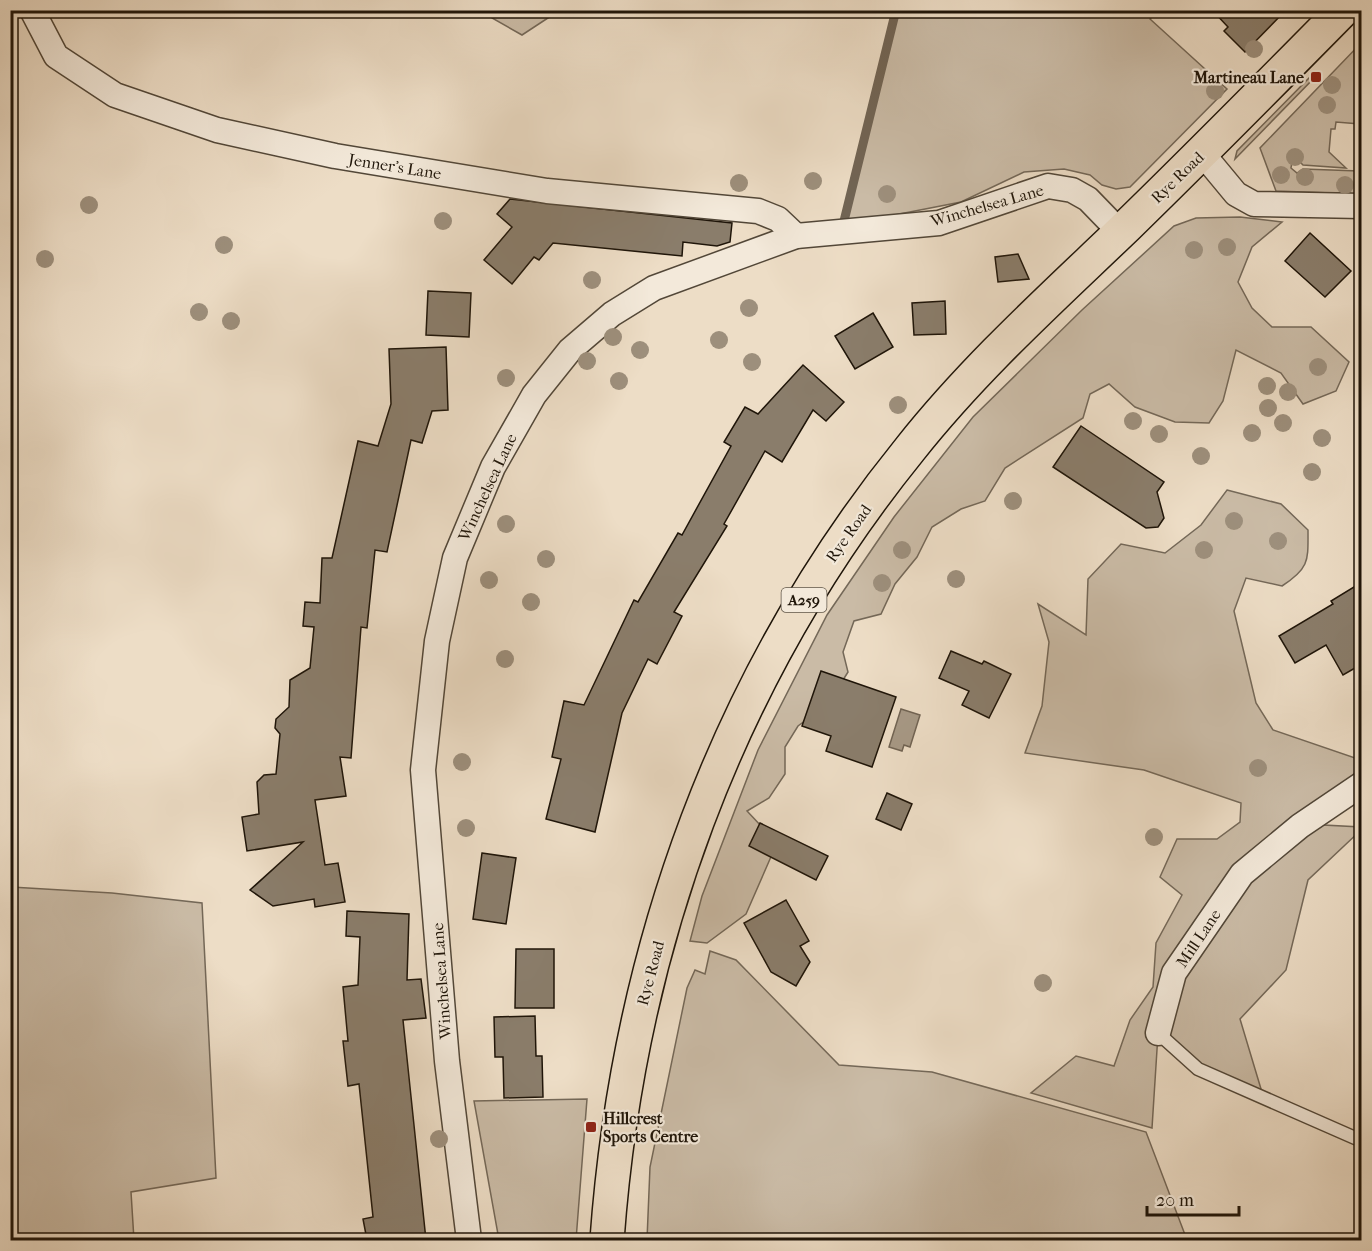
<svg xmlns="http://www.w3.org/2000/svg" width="1372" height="1251" viewBox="0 0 1372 1251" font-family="'IM FELL French Canon',serif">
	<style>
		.green { fill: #cabba6; stroke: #746858; stroke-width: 1.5 }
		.water { fill: #a79986; stroke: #716454; stroke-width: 1.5 }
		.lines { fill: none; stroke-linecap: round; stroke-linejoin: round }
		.stream { stroke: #716454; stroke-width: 9 }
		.building { fill: #8a7d6b; stroke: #1f1509; stroke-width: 1.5 }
		.lane-casing { stroke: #524738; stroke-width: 15 }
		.street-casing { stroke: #524738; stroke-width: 27 }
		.highway-casing { stroke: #1f1509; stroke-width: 36 }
		.lane { stroke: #f3e9da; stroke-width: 12 }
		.street { stroke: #f3e9da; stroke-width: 24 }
		.highway { stroke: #edddc6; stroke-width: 33 }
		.tree { fill: #9d8f7c }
		.poi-dot { fill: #8f2418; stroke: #f3e9da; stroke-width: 2 }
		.labels { text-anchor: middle; stroke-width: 4.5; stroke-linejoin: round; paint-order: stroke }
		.shield { fill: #f3e9da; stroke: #5f5548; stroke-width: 1.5 }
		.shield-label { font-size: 15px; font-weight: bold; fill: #1f1509 }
		.poi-label { font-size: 16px; font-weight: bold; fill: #1f1509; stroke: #f3e9da; text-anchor: end }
		.street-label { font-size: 16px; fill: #1f1509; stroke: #f3e9da }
	</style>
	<rect width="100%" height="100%" fill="#edddc6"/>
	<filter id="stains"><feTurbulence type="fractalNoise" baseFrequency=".00333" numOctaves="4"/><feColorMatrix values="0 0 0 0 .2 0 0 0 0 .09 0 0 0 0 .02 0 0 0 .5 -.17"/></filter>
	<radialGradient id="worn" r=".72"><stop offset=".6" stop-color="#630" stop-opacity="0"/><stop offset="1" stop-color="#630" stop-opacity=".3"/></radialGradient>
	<g class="green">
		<path d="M 489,11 L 554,11 L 554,14 L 522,35 L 492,18 Z"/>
		<path d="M 896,11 L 1157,11 L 1150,19 L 1227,89 L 1130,187 L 1116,189 L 1102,185 L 1090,175 L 1064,169 L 1024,172 L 961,202 L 843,225 Z"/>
		<path d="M 1361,43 L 1361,130 L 1360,124 L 1336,122 L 1335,129 L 1331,129 L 1329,152 L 1346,168 L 1303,165 L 1298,160 L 1292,162 L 1291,168 L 1297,173 L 1303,169 L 1359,171 L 1359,194 L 1276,191 L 1260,148 Z"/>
		<path d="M 1311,76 L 1314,78 L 1235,159 L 1237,151 Z"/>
		<path d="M 1240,217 L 1282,222 L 1252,247 L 1238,282 L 1252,308 L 1272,327 L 1311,327 L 1349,362 L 1336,391 L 1303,404 L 1281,373 L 1236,350 L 1223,401 L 1209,423 L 1175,422 L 1135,407 L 1109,384 L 1090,394 L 1083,418 L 1005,468 L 985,501 L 961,509 L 932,527 L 917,557 L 895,584 L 881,614 L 854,621 L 843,652 L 848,672 L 828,704 L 798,726 L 785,747 L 785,774 L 769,798 L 747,811 L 777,843 L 746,914 L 707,943 L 690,941 L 702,896 L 758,750 L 827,615 L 894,517 L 973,417 L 1082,310 L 1174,226 L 1196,218 Z"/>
		<path d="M 1227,490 L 1281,504 L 1308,530 C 1308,560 1310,568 1282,586 L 1246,578 L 1234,611 L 1256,703 L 1273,730 L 1361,760 L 1361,784 L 1305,824 L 1361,827 L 1361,830 L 1308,880 L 1286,970 L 1240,1019 L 1264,1099 L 1198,1069 L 1158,1034 L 1152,1128 L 1031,1093 L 1076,1056 L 1114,1066 L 1130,1020 L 1153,987 L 1156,943 L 1182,895 L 1160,877 L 1177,839 L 1217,839 L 1240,822 L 1241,803 L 1144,770 L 1025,753 L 1042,706 L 1049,642 L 1038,604 L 1086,635 L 1088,579 L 1121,544 L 1165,553 L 1201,525 Z"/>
		<path d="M 11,887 L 112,893 L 202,903 L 216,1178 L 131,1192 L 134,1240 L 11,1240 Z"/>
		<path d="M 710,951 L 736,960 L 839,1065 L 932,1072 L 1146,1132 L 1187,1240 L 647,1240 L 650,1167 L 687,988 L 695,970 L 705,974 Z"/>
		<path d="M 587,1099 L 576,1240 L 499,1240 L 474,1101 Z"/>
	</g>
	<path class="water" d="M 901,709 L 920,715 L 910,747 L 904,745 L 902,751 L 889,747 Z"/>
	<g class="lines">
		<path class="stream" d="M 843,225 L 896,10"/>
	</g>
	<g class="building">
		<path d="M 1212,10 L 1286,10 L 1245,52 L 1224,31 L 1228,27 Z"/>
		<path d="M 510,199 L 732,223 L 730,242 L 717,246 L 683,242 L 682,256 L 553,243 L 539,260 L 534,257 L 512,284 L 484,260 L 512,227 L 497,214 Z"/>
		<path d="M 1310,233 L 1351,271 L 1325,297 L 1285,261 Z"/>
		<path d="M 1018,254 L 1029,279 L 998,282 L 995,257 Z"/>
		<path d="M 428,291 L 471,293 L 469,337 L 426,335 Z"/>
		<path d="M 945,301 L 946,334 L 914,335 L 912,303 Z"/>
		<path d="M 873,313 L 893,347 L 855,369 L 835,336 Z"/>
		<path d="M 446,347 L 448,410 L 432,411 L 422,443 L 411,440 L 387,552 L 375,550 L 367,628 L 361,627 L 351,758 L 340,757 L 346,796 L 315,800 L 325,865 L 338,863 L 345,902 L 315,907 L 314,899 L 273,906 L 250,890 L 303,842 L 247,851 L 242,817 L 259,814 L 257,782 L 264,775 L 276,774 L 280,734 L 275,728 L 276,719 L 289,707 L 290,680 L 310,668 L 314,627 L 303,626 L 305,602 L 320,603 L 322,558 L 332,558 L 358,441 L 378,446 L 391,404 L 389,349 Z"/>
		<path d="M 803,365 L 844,402 L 826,421 L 813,410 L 782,462 L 765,451 L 724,524 L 727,526 L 674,612 L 682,616 L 657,664 L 648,659 L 622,713 L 595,832 L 546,819 L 561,759 L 552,757 L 564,701 L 584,705 L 634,600 L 638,602 L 678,533 L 682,535 L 731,446 L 724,442 L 745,407 L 758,414 Z"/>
		<path d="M 1081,426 L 1164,482 L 1157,492 L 1164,518 L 1158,527 L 1146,528 L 1053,467 Z"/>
		<path d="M 1362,582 L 1362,664 L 1343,675 L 1326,645 L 1295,663 L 1279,636 L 1333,604 L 1331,601 Z"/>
		<path d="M 951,651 L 982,664 L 984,661 L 1011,674 L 989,718 L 962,705 L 969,691 L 939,678 Z"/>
		<path d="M 821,671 L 896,697 L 872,767 L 826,751 L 831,736 L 802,726 Z"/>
		<path d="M 887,793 L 912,804 L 901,830 L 876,819 Z"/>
		<path d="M 760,823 L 828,856 L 816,880 L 749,846 Z"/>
		<path d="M 482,853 L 516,858 L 506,924 L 473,919 Z"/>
		<path d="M 786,900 L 809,941 L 800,946 L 810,962 L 796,986 L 771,972 L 744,923 Z"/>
		<path d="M 347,911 L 409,914 L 407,980 L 421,979 L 426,1018 L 403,1020 L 426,1240 L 367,1240 L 363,1219 L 373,1217 L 359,1084 L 348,1086 L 343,1041 L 348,1041 L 343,987 L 358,985 L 360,937 L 346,936 Z"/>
		<path d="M 516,949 L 554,949 L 554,1008 L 515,1008 Z"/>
		<path d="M 535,1016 L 536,1056 L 542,1056 L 543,1097 L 504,1098 L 503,1057 L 495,1057 L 494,1017 Z"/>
	</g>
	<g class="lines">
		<g class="lane-casing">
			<path id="lane" d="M 1158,1033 L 1198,1069 L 1362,1141"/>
		</g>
		<g class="street-casing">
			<g id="street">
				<path d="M 32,10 L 56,56 L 115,95 L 217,130 L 335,156 L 547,191 L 758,211 L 778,219 L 796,236"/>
				<path d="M 1202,153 L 1236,194 L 1254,204 L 1362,206"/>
				<path d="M 1158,1033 L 1174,973 L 1242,874 L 1300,826 L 1362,784"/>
				<path d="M 469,1240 L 447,1061 L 423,770 L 437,641 L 455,558 L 493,467 L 534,395 L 570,350 L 612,314 L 654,288 L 796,236 L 939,223 L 1048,186 L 1072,190 L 1088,199 L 1120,232"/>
			</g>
		</g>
		<g class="highway-casing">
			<path id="highway" d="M 607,1240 C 628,950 726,676 910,449 C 975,367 1052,298 1127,226 C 1200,155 1271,83 1343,10"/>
		</g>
		<use href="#lane" class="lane"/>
		<use href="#street" class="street"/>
		<use href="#highway" class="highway"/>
	</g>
	<g class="tree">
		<circle cx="1254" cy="49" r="9"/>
		<circle cx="1332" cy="85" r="9"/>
		<circle cx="1215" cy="91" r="9"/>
		<circle cx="1327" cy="105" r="9"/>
		<circle cx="1295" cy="157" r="9"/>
		<circle cx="1281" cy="175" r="9"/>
		<circle cx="1305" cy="177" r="9"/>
		<circle cx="813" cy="181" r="9"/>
		<circle cx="739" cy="183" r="9"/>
		<circle cx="1345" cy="185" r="9"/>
		<circle cx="887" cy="194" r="9"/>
		<circle cx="89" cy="205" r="9"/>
		<circle cx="443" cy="221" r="9"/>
		<circle cx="224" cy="245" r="9"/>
		<circle cx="1227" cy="247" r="9"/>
		<circle cx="1194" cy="250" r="9"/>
		<circle cx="45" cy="259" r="9"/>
		<circle cx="592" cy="280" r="9"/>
		<circle cx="749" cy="308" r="9"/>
		<circle cx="199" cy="312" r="9"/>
		<circle cx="231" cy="321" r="9"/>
		<circle cx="613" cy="337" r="9"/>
		<circle cx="719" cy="340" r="9"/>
		<circle cx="640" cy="350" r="9"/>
		<circle cx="587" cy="361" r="9"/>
		<circle cx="752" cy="362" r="9"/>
		<circle cx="1318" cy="367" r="9"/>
		<circle cx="506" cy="378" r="9"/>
		<circle cx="619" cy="381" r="9"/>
		<circle cx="1267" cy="386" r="9"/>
		<circle cx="1288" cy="392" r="9"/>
		<circle cx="898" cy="405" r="9"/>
		<circle cx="1268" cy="408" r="9"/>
		<circle cx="1133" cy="421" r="9"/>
		<circle cx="1283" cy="423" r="9"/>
		<circle cx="1252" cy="433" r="9"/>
		<circle cx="1159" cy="434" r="9"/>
		<circle cx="1322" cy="438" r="9"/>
		<circle cx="1201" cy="456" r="9"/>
		<circle cx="1312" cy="472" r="9"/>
		<circle cx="1013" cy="501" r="9"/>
		<circle cx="1234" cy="521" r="9"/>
		<circle cx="506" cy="524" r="9"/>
		<circle cx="1278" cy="541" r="9"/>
		<circle cx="902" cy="550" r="9"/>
		<circle cx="1204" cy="550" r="9"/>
		<circle cx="546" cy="559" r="9"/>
		<circle cx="956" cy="579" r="9"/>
		<circle cx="489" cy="580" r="9"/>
		<circle cx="882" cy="583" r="9"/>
		<circle cx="531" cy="602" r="9"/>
		<circle cx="505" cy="659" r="9"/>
		<circle cx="462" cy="762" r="9"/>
		<circle cx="1258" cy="768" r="9"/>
		<circle cx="466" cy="828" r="9"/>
		<circle cx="1154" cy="837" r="9"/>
		<circle cx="1043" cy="983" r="9"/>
		<circle cx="439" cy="1139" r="9"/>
	</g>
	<g class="poi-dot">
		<rect x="1310" y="71" width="12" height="12" rx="3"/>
		<rect x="585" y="1121" width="12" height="12" rx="3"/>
	</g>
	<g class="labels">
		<rect class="shield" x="781.5" y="588" width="45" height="24" rx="4.5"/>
		<g class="shield-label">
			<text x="804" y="605">A259</text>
		</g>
		<g class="poi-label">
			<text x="1304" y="83">Martineau Lane</text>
			<text x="603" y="1124" text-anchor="start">Hillcrest<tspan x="603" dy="18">Sports Centre</tspan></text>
		</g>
		<g class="street-label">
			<text transform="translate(395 166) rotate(9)" y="6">Jenner's Lane</text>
			<text transform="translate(1177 177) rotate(-44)" y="6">Rye Road</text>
			<text transform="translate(987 205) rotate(-16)" y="6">Winchelsea Lane</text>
			<text transform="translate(487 487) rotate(-65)" y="6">Winchelsea Lane</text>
			<text transform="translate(848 533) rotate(-55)" y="6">Rye Road</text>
			<text transform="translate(1198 938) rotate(-56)" y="6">Mill Lane</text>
			<text transform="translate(650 973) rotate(-75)" y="6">Rye Road</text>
			<text transform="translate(441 981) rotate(-94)" y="6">Winchelsea Lane</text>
		</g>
	</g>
	<rect width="1372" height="1251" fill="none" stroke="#edddc6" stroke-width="36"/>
	<rect x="12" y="12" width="1348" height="1227" fill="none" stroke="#1f1509" stroke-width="3"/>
	<rect x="18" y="18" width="1336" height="1215" fill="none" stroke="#1f1509" stroke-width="1.5"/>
	<path d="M1147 1206v9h92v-9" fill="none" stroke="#1f1509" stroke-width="3"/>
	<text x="1156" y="1206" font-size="18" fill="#1f1509" stroke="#f3e9da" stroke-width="4.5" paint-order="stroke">20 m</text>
	<rect width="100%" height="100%" filter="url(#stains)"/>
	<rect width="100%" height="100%" fill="url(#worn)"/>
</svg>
